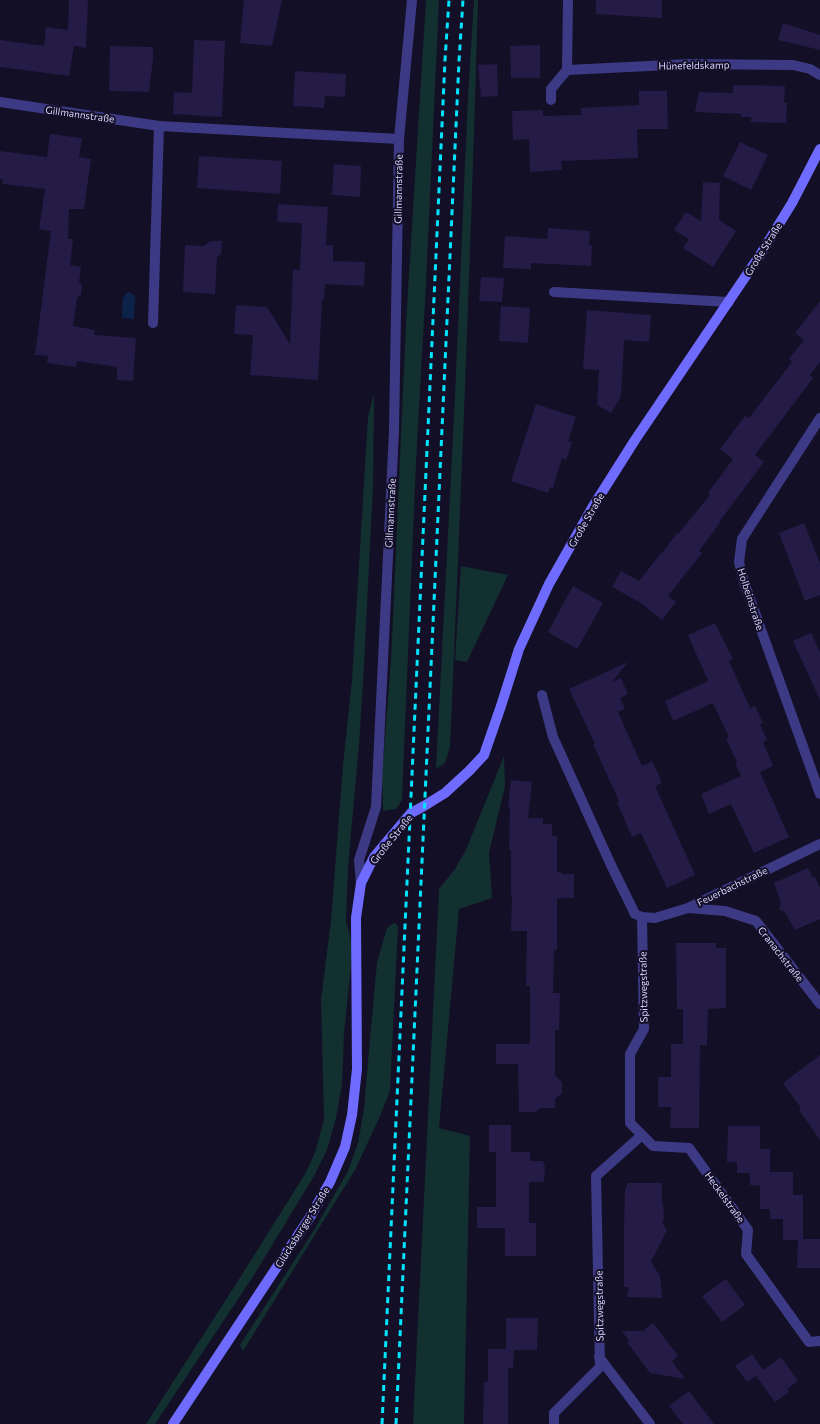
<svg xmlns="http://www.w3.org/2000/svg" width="820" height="1424" viewBox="0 0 820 1424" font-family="Commissioner,sans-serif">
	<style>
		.green { fill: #12302f }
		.water { fill: #0c2248 }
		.building { fill: #241b47 }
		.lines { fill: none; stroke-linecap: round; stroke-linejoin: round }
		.lane { stroke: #3d3a85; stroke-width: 10 }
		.street { stroke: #3d3a85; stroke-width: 10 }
		.secondary { stroke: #6f6bff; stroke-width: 10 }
		.rail { stroke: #00e5ff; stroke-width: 3; stroke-dasharray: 6 5; stroke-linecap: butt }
		.labels { text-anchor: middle; stroke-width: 4; stroke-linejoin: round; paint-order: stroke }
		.street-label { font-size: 10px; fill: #d9d4ff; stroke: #130f26 }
	</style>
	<rect width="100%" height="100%" fill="#130f26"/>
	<g class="green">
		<path d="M 426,0 L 439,0 L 426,284 L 416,463 L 402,800 L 396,809 L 383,811 L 382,775 L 391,661 L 406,323 Z"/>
		<path d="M 474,0 L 478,0 C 471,249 461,498 450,747 L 445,763 L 436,769 L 455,396 L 468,96 Z"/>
		<path d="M 374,394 L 373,487 L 363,684 L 359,744 L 348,868 L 346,921 L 353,947 L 344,1033 L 342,1084 L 336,1118 L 327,1150 L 314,1176 L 254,1275 L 155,1424 L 146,1424 L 243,1273 L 305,1174 L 315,1153 L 324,1120 L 321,1000 L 331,920 L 343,765 L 352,680 L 368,417 Z"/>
		<path d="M 461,566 L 508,575 L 467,662 L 455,660 Z"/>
		<path d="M 504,756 L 505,786 L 489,853 L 492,898 L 459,909 L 439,1128 L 470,1136 L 464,1424 L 413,1424 L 439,889 L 455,869 L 466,850 Z"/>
		<path d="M 394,923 L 398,926 L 390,1091 L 380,1116 L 355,1170 L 243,1351 L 240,1345 L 314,1230 L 348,1171 L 358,1143 L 364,1109 L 368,1061 L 377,963 L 387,928 Z"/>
	</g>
	<path class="water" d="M 130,292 L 135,296 L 134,319 L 122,318 C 123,309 120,293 130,292 Z"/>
	<g class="building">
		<path d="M 69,0 L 88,0 L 86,48 L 74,46 L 69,76 L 0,67 L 0,40 L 44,46 L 46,27 L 68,30 Z"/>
		<path d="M 244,0 L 282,0 L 272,46 L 240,43 Z"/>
		<path d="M 596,0 L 662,0 L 662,18 L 596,14 Z"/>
		<path d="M 783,23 L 820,35 L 820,50 L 778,40 Z"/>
		<path d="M 194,40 L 225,41 L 222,117 L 173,114 L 174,92 L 192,93 Z"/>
		<path d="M 540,45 L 540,78 L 511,78 L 510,46 Z"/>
		<path d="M 110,46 L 153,47 L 153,59 L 149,92 L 109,91 Z"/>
		<path d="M 497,64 L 498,96 L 481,97 L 478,65 Z"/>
		<path d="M 295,71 L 346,74 L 345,97 L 325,96 L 324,108 L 293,106 Z"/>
		<path d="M 733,85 L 785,86 L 784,103 L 787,103 L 786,123 L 750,122 L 752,117 L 741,117 L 741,114 L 695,112 L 699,92 L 733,93 Z"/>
		<path d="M 639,91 L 667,91 L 668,129 L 637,129 L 638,158 L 561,161 L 562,170 L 530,172 L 529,139 L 513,140 L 512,111 L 543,110 L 543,116 L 581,115 L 581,108 L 639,105 Z"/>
		<path d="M 50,134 L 82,138 L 79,157 L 91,159 L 84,209 L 69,209 L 68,239 L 73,239 L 70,265 L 81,267 L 79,282 L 82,286 L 81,295 L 77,298 L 73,326 L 95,330 L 94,335 L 136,338 L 133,381 L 117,380 L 117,367 L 77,361 L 76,367 L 47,363 L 48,356 L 35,355 L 51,231 L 39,229 L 45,189 L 2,184 L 3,179 L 0,179 L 0,151 L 47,157 Z"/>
		<path d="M 740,142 L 768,155 L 751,190 L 723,176 Z"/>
		<path d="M 199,156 L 282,161 L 280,194 L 197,188 Z"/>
		<path d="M 334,164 L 361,166 L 360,197 L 332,195 Z"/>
		<path d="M 703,182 L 720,183 L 719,220 L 736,231 L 713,267 L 683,248 L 689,239 L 674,230 L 686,212 L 701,221 Z"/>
		<path d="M 278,204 L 328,207 L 326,245 L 333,245 L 333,261 L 365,262 L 364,286 L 325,284 L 324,299 L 322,299 L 318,380 L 250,375 L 253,335 L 234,334 L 236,305 L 267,307 L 290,344 L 293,270 L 300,270 L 302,223 L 277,222 Z"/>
		<path d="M 548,228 L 590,231 L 589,245 L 592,245 L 591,266 L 531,263 L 531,269 L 503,268 L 505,236 L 547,239 Z"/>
		<path d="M 210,241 L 222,241 L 221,254 L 217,257 L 215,294 L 183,292 L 185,245 L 204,246 Z"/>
		<path d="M 481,277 L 504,278 L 502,302 L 479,301 Z"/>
		<path d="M 820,301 L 820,362 L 810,375 L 813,378 L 755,455 L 764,462 L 719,522 L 720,523 L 699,551 L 702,553 L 668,596 L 676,602 L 662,620 L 641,603 L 612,587 L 621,571 L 639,581 L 662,552 L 663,552 L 677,533 L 678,534 L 710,495 L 708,493 L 733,459 L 720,449 L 745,416 L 749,418 L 792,362 L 789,359 L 804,340 L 795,333 Z"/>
		<path d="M 501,306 L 530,308 L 528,343 L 499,341 Z"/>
		<path d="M 587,310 L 651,315 L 649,342 L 624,340 L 621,396 L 611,413 L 597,405 L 599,370 L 583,369 Z"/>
		<path d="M 536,404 L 576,417 L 568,441 L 572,442 L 566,460 L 562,458 L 553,488 L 550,487 L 548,493 L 511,481 Z"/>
		<path d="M 804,523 L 820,563 L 820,595 L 805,601 L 779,533 Z"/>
		<path d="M 573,586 L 603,603 L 577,649 L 548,632 Z"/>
		<path d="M 715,623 L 733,659 L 729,661 L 750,708 L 755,706 L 763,723 L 760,724 L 767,740 L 763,742 L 773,766 L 760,772 L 789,837 L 754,853 L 731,804 L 709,814 L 701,794 L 741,776 L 735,763 L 737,762 L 726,739 L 729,737 L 713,703 L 673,721 L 665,701 L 708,681 L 688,635 Z"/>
		<path d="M 811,633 L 820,652 L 820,700 L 793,641 Z"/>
		<path d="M 628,662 L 612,682 L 621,678 L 628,694 L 620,698 L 625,709 L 618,712 L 642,766 L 652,761 L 657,771 L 662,783 L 655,786 L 695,875 L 667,888 L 641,833 L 632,837 L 617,802 L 619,801 L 593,744 L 595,744 L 569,689 Z"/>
		<path d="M 511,780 L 532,782 L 528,818 L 543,818 L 543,824 L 552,824 L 552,836 L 557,836 L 557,872 L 561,872 L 561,874 L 574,874 L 574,898 L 557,898 L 557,950 L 554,950 L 553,993 L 560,993 L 559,1030 L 555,1030 L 555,1075 L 562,1082 L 562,1093 L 555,1099 L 555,1108 L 540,1108 L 536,1112 L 519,1112 L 518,1064 L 496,1064 L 496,1044 L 530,1044 L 530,986 L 526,986 L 527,931 L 511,931 L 512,895 L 511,895 L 511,850 L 509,850 L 510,807 L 508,807 Z"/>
		<path d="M 808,868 L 813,878 L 815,877 L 820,888 L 820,919 L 795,930 L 785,912 L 779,909 L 781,903 L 774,883 Z"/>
		<path d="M 676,943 L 716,943 L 716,948 L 726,948 L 726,1008 L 708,1009 L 707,1045 L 700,1045 L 699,1128 L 670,1128 L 671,1107 L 658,1107 L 658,1077 L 671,1077 L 671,1044 L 683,1044 L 683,1009 L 677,1009 Z"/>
		<path d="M 820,1055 L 820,1140 L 799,1110 L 801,1108 L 783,1083 Z"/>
		<path d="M 489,1125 L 511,1125 L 511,1152 L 530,1152 L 530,1161 L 543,1161 L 545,1167 L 544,1182 L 529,1182 L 529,1223 L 536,1223 L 536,1256 L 505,1256 L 505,1228 L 477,1228 L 477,1207 L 496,1207 L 496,1152 L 489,1152 Z"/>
		<path d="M 728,1126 L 760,1126 L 760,1149 L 770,1149 L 770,1172 L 793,1172 L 793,1195 L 803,1195 L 803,1239 L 820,1239 L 820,1268 L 797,1268 L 798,1240 L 783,1240 L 783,1219 L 770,1219 L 770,1209 L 760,1209 L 760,1186 L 750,1185 L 750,1173 L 737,1173 L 737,1162 L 727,1162 Z"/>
		<path d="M 628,1183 L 662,1183 L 662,1203 L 663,1203 L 664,1218 L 662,1222 L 667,1230 L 652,1260 L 650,1260 L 660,1276 L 662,1298 L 627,1297 L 629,1287 L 624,1287 L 624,1229 L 625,1190 Z"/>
		<path d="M 726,1279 L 745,1305 L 722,1322 L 702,1296 Z"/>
		<path d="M 506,1318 L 538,1318 L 537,1350 L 514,1350 L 513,1368 L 508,1368 L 508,1424 L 483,1424 L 484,1382 L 488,1382 L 488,1349 L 506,1349 Z"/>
		<path d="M 653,1323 L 678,1356 L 672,1361 L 685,1379 L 650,1373 L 627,1342 L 629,1341 L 622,1331 L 643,1331 Z"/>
		<path d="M 752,1354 L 763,1370 L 781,1357 L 798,1381 L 787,1389 L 789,1392 L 775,1402 L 756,1376 L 747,1382 L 735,1366 Z"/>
		<path d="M 689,1391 L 714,1424 L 683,1424 L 669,1406 Z"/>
	</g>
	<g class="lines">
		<path class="lane" d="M 554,292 L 729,302"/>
		<g class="street">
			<path d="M 567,70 L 690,64 L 793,65 L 810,69 L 820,75"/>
			<path d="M 551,100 L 551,89 L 567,70 L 568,0"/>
			<path d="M 0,102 L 159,126 L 399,139"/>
			<path d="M 153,323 L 159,126"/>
			<path d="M 820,418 L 742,539 L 739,562 L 744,582 L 820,794"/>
			<path d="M 542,695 L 553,737 L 611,865 L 635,914 L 642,917 L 655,918 L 688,908 L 820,844"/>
			<path d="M 361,883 L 359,860 L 376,807 L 394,430 L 399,139 L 412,0"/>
			<path d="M 689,908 L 725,911 L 756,921 L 820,1004"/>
			<path d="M 642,1135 L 653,1146 L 689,1148 L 748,1230 L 746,1254 L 809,1342 L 820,1341"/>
			<path d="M 599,1357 L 650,1424"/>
			<path d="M 554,1424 L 554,1413 L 600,1367 L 596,1176 L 642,1135 L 630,1123 L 630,1054 L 644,1029 L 642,917"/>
		</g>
		<path class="secondary" d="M 173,1424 L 310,1217 L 330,1182 L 345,1147 L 352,1115 L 357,1069 L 356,918 L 361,883 L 374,857 L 411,813 L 424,806 L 445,793 L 469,771 L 484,755 L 501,706 L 519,649 L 549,584 L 592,508 L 635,440 L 760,255 L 792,203 L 820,149"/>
		<g class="rail">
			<path d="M 382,1424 L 445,60 L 449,0"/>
			<path d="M 396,1424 L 459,61 L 463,0"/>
		</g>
	</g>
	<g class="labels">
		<g class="street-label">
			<text transform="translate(694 65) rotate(-1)" y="4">Hünefeldskamp</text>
			<text transform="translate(80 114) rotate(8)" y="4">Gillmannstraße</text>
			<text transform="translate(398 189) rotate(-89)" y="4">Gillmannstraße</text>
			<text transform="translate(763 249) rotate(-58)" y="4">Große Straße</text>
			<text transform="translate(390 513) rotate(-87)" y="4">Gillmannstraße</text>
			<text transform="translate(586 520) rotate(-60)" y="4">Große Straße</text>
			<text transform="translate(751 599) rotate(72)" y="4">Holbeinstraße</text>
			<text transform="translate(391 839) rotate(-51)" y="4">Große Straße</text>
			<text transform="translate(732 886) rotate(-26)" y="4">Feuerbachstraße</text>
			<text transform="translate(781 954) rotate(52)" y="4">Cranachstraße</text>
			<text transform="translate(643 987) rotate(-91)" y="4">Spitzwegstraße</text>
			<text transform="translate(725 1197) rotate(54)" y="4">Heckelstraße</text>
			<text transform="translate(302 1227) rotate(-58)" y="4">Glücksburger Straße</text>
			<text transform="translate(599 1306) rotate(-91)" y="4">Spitzwegstraße</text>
		</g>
	</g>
</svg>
